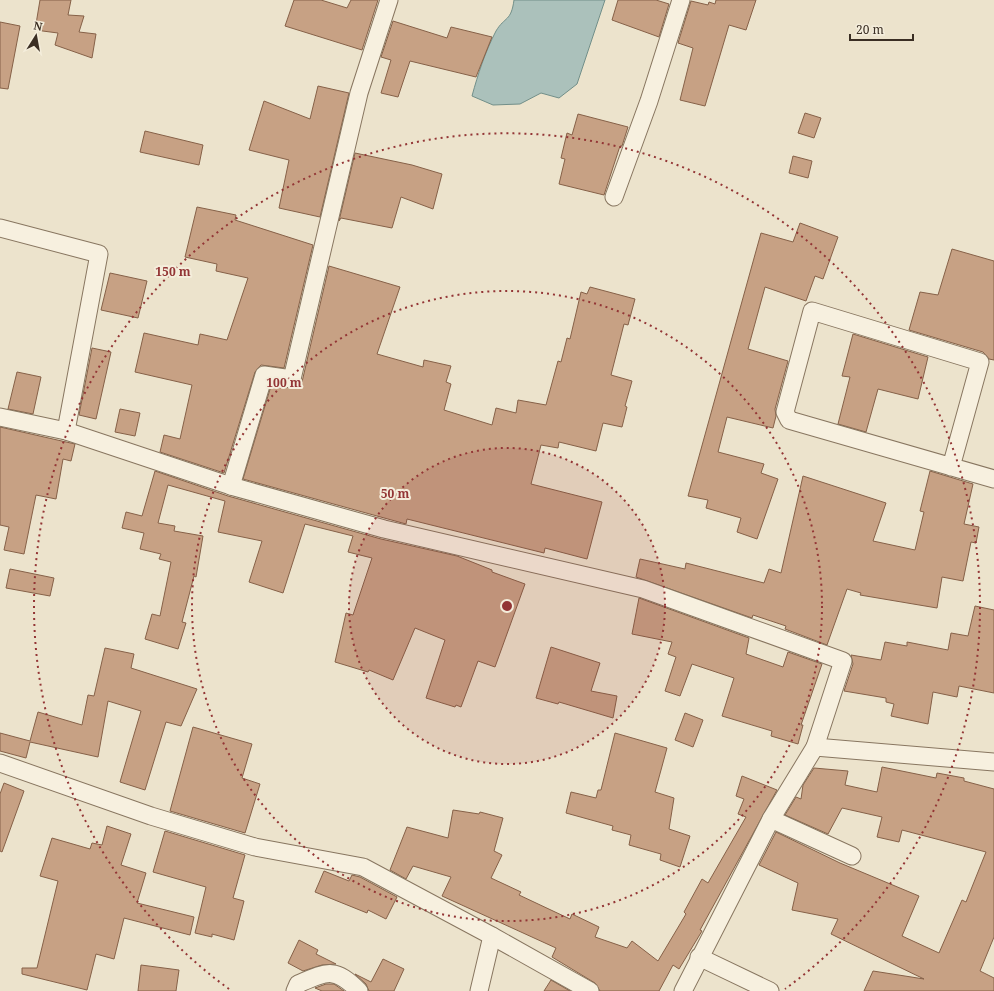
<svg xmlns="http://www.w3.org/2000/svg" width="994" height="991" viewBox="0 0 994 991" font-family="'Noto Serif',serif">
	<style>
		.water { fill: #abc1bb; stroke: #728f89 }
		.building { fill: #c7a184; stroke: #866148 }
		.lines { fill: none; stroke-linecap: round; stroke-linejoin: round }
		.street-casing { stroke: #887660; stroke-width: 19 }
		.street { stroke: #f7f0df; stroke-width: 17 }
		.ring { fill: none; stroke: #933535; stroke-width: 2; stroke-dasharray: 2 4 }
		.centre { fill: #933535; stroke: #f4eddb; stroke-width: 2 }
		.ring-label { font-size: 12px; text-anchor: middle; font-weight: bold; fill: #933535; stroke: #f4eddb; stroke-width: 4; stroke-linejoin: round; paint-order: stroke }
	</style>
	<rect width="100%" height="100%" fill="#ece3cc"/>
	<path class="water" d="M 514,0 L 605,0 L 577,84 L 559,98 L 541,93 L 520,104 L 493,105 L 472,96 C 478,74 485,52 496,31 C 505,16 511,22 514,0 Z"/>
	<g class="building">
		<path d="M 40,0 L 71,0 L 68,15 L 84,16 L 79,32 L 96,34 L 92,58 L 55,45 L 58,33 L 35,30 Z"/>
		<path d="M 294,0 L 321,0 L 347,8 L 351,0 L 378,0 L 362,50 L 285,26 Z"/>
		<path d="M 618,0 L 656,0 L 669,4 L 659,37 L 612,20 Z"/>
		<path d="M 716,0 L 756,0 L 746,30 L 729,25 L 705,106 L 680,100 L 693,48 L 678,43 L 691,1 L 708,5 L 709,2 L 715,4 Z"/>
		<path d="M 393,21 L 447,38 L 451,27 L 492,37 L 476,77 L 410,61 L 398,97 L 381,93 L 391,60 L 381,57 Z"/>
		<path d="M 0,22 L 20,26 L 8,89 L 0,88 Z"/>
		<path d="M 318,86 L 349,93 L 320,217 L 279,208 L 289,160 L 249,150 L 264,101 L 310,119 Z"/>
		<path d="M 805,113 L 821,118 L 814,138 L 798,133 Z"/>
		<path d="M 578,114 L 628,127 L 622,146 L 620,146 L 604,195 L 559,184 L 565,159 L 561,158 L 567,133 L 572,135 Z"/>
		<path d="M 145,131 L 203,145 L 199,165 L 140,152 Z"/>
		<path d="M 355,153 L 412,165 L 442,174 L 433,209 L 401,197 L 392,228 L 341,218 L 339,221 Z"/>
		<path d="M 793,156 L 812,161 L 808,178 L 789,173 Z"/>
		<path d="M 197,207 L 236,215 L 235,220 L 313,245 L 284,368 L 261,365 L 255,372 L 224,473 L 160,452 L 164,435 L 180,439 L 192,385 L 135,372 L 144,333 L 198,345 L 200,334 L 227,340 L 248,278 L 216,271 L 217,264 L 185,257 Z"/>
		<path d="M 800,223 L 838,237 L 823,279 L 815,276 L 806,301 L 765,287 L 748,349 L 788,361 L 775,409 L 776,416 L 773,428 L 727,417 L 718,452 L 764,464 L 761,473 L 778,479 L 757,539 L 737,532 L 741,518 L 706,508 L 708,500 L 688,496 L 761,233 L 793,242 Z"/>
		<path d="M 952,249 L 994,261 L 994,360 L 989,359 L 983,352 L 909,330 L 920,292 L 938,295 Z"/>
		<path d="M 329,266 L 400,287 L 377,354 L 423,367 L 424,360 L 451,366 L 446,382 L 451,384 L 444,410 L 492,425 L 496,408 L 516,413 L 518,400 L 546,405 L 558,361 L 561,362 L 567,338 L 570,339 L 581,292 L 587,294 L 590,287 L 635,299 L 628,325 L 624,324 L 611,375 L 632,381 L 625,406 L 627,407 L 622,427 L 603,423 L 596,451 L 559,442 L 558,448 L 541,445 L 531,484 L 602,502 L 587,559 L 545,548 L 544,553 L 407,519 L 406,524 L 243,479 L 271,386 L 295,388 L 302,382 Z"/>
		<path d="M 110,273 L 147,281 L 138,318 L 101,310 Z"/>
		<path d="M 853,334 L 928,357 L 918,399 L 878,389 L 866,432 L 838,424 L 850,377 L 842,376 Z"/>
		<path d="M 92,348 L 111,352 L 96,419 L 79,415 Z"/>
		<path d="M 17,372 L 41,377 L 33,414 L 8,409 Z"/>
		<path d="M 120,409 L 140,413 L 135,436 L 115,432 Z"/>
		<path d="M 0,427 L 75,444 L 71,461 L 63,459 L 56,499 L 36,495 L 24,554 L 4,550 L 9,527 L 0,525 Z"/>
		<path d="M 155,471 L 228,496 L 381,539 L 457,556 L 492,570 L 492,572 L 525,584 L 495,667 L 478,661 L 461,707 L 456,705 L 455,707 L 426,698 L 445,640 L 415,628 L 393,680 L 369,670 L 368,672 L 335,662 L 346,613 L 353,615 L 372,558 L 348,552 L 353,536 L 305,524 L 283,593 L 249,582 L 262,541 L 218,532 L 225,501 L 168,485 L 158,523 L 175,526 L 174,531 L 203,536 L 196,577 L 194,576 L 182,622 L 186,623 L 178,649 L 145,639 L 152,614 L 160,616 L 171,562 L 159,559 L 161,554 L 140,549 L 144,533 L 122,528 L 126,512 L 142,516 Z"/>
		<path d="M 930,471 L 973,484 L 964,524 L 979,527 L 976,543 L 971,542 L 963,581 L 942,577 L 937,608 L 860,595 L 861,593 L 847,589 L 827,645 L 785,629 L 786,626 L 753,615 L 752,618 L 636,577 L 640,559 L 685,569 L 686,563 L 764,583 L 769,569 L 781,573 L 803,476 L 886,503 L 873,541 L 915,550 L 924,512 L 920,511 Z"/>
		<path d="M 10,569 L 54,578 L 50,596 L 6,588 Z"/>
		<path d="M 639,598 L 749,638 L 746,654 L 783,667 L 788,652 L 822,664 L 801,725 L 803,725 L 798,744 L 771,736 L 772,731 L 722,716 L 734,678 L 692,664 L 680,696 L 665,691 L 676,657 L 668,654 L 672,642 L 632,634 Z"/>
		<path d="M 975,606 L 994,610 L 994,693 L 959,686 L 957,697 L 933,692 L 928,724 L 891,716 L 894,704 L 886,702 L 886,698 L 844,691 L 853,664 L 851,655 L 881,660 L 885,642 L 907,646 L 907,642 L 948,650 L 951,633 L 968,636 Z"/>
		<path d="M 551,647 L 600,663 L 591,691 L 617,696 L 613,718 L 559,702 L 558,704 L 536,698 Z"/>
		<path d="M 105,648 L 134,654 L 131,668 L 197,689 L 181,726 L 166,722 L 145,790 L 120,782 L 141,711 L 108,701 L 98,757 L 30,742 L 26,758 L 0,751 L 0,733 L 30,741 L 38,712 L 82,725 L 88,695 L 94,696 Z"/>
		<path d="M 685,713 L 703,720 L 693,747 L 675,740 Z"/>
		<path d="M 193,727 L 252,744 L 242,778 L 260,784 L 245,833 L 170,811 Z"/>
		<path d="M 615,733 L 667,748 L 655,792 L 674,798 L 669,829 L 690,836 L 680,867 L 660,860 L 661,854 L 629,845 L 631,835 L 612,830 L 613,826 L 566,813 L 571,792 L 596,798 L 598,790 L 601,790 Z"/>
		<path d="M 882,767 L 936,778 L 937,773 L 964,778 L 964,781 L 994,789 L 994,937 L 980,971 L 994,978 L 994,991 L 864,991 L 873,971 L 924,979 L 831,934 L 838,919 L 792,910 L 798,883 L 759,865 L 776,832 L 840,863 L 919,896 L 902,936 L 939,953 L 962,900 L 966,902 L 986,852 L 902,830 L 899,842 L 877,837 L 882,817 L 842,808 L 828,834 L 785,815 L 796,797 L 801,799 L 803,785 L 814,768 L 848,771 L 845,785 L 877,792 Z"/>
		<path d="M 742,776 L 777,790 L 700,930 L 702,931 L 679,969 L 673,965 L 659,991 L 600,991 L 595,983 L 552,957 L 556,948 L 442,896 L 451,877 L 413,866 L 406,879 L 390,870 L 407,827 L 448,838 L 453,810 L 479,814 L 480,812 L 503,818 L 494,851 L 502,855 L 491,878 L 521,892 L 519,895 L 570,919 L 572,914 L 599,927 L 595,937 L 627,948 L 632,941 L 658,961 L 686,914 L 684,912 L 702,879 L 708,883 L 746,817 L 738,814 L 744,799 L 736,796 Z"/>
		<path d="M 4,783 L 24,791 L 2,852 L 0,851 L 0,794 Z"/>
		<path d="M 107,826 L 131,834 L 121,865 L 146,873 L 137,903 L 194,917 L 190,935 L 124,918 L 114,959 L 96,954 L 87,990 L 22,974 L 22,968 L 37,968 L 58,881 L 40,876 L 52,838 L 90,849 L 92,843 L 102,845 Z"/>
		<path d="M 165,831 L 245,855 L 233,898 L 244,901 L 234,940 L 212,934 L 212,937 L 195,933 L 206,887 L 153,872 Z"/>
		<path d="M 324,871 L 349,881 L 352,875 L 360,877 L 397,897 L 386,919 L 368,910 L 367,913 L 315,892 Z"/>
		<path d="M 299,940 L 318,950 L 316,954 L 336,964 L 322,965 L 303,971 L 288,963 Z"/>
		<path d="M 383,959 L 404,969 L 394,991 L 369,991 L 366,984 L 355,974 L 371,982 Z"/>
		<path d="M 141,965 L 179,970 L 176,991 L 138,991 Z"/>
		<path d="M 551,980 L 570,991 L 544,991 Z"/>
		<path d="M 326,984 L 334,984 L 344,991 L 322,991 L 315,988 Z"/>
	</g>
	<g class="lines">
		<g class="street-casing">
			<g id="street">
				<path d="M 614,197 L 649,101 L 681,0"/>
				<path d="M 0,228 L 99,254 L 66,431"/>
				<path d="M 0,417 L 66,431 L 231,486 L 384,529 L 643,589 L 843,661 L 815,747"/>
				<path d="M 951,467 L 980,362 L 812,311 L 785,412 L 789,420 L 994,479"/>
				<path d="M 231,486 L 264,375 L 292,379 L 359,93 L 389,0"/>
				<path d="M 0,763 L 151,816 L 255,847 L 363,867 L 492,936 L 590,991"/>
				<path d="M 771,819 L 852,856"/>
				<path d="M 699,957 L 770,991"/>
				<path d="M 295,991 L 298,984 C 328,971 335,967 359,991"/>
				<path d="M 479,991 L 492,936"/>
				<path d="M 683,991 L 771,819 L 815,747 L 994,762"/>
			</g>
		</g>
		<use href="#street" class="street"/>
	</g>
	<circle cx="507" cy="606" r="158" fill="#933535" fill-opacity=".12"/>
	<g class="ring">
		<circle cx="507" cy="606" r="158"/>
		<circle cx="507" cy="606" r="315"/>
		<path d="M229 989A473 473 0 1 1 785 989"/>
	</g>
	<circle cx="507" cy="606" r="6" class="centre"/>
	<g class="ring-label">
		<text x="173" y="276">150 m</text>
		<text x="284" y="387">100 m</text>
		<text x="395" y="498">50 m</text>
	</g>
	<g transform="translate(36 36) rotate(11)" stroke="#f4eddb" stroke-width="3" paint-order="stroke">
	<path d="M0-3L7 15L0 10L-7 15Z" fill="#3a2e23"/>
	<text y="-6" font-size="11" font-weight="bold" text-anchor="middle" fill="#3a2e23">N</text>
	</g>
	<path d="M850 34v6h63v-6" fill="none" stroke="#3a2e23" stroke-width="2"/>
	<text x="856" y="34" font-size="12" fill="#3a2e23" stroke="#f4eddb" stroke-width="3" paint-order="stroke">20 m</text>
</svg>
